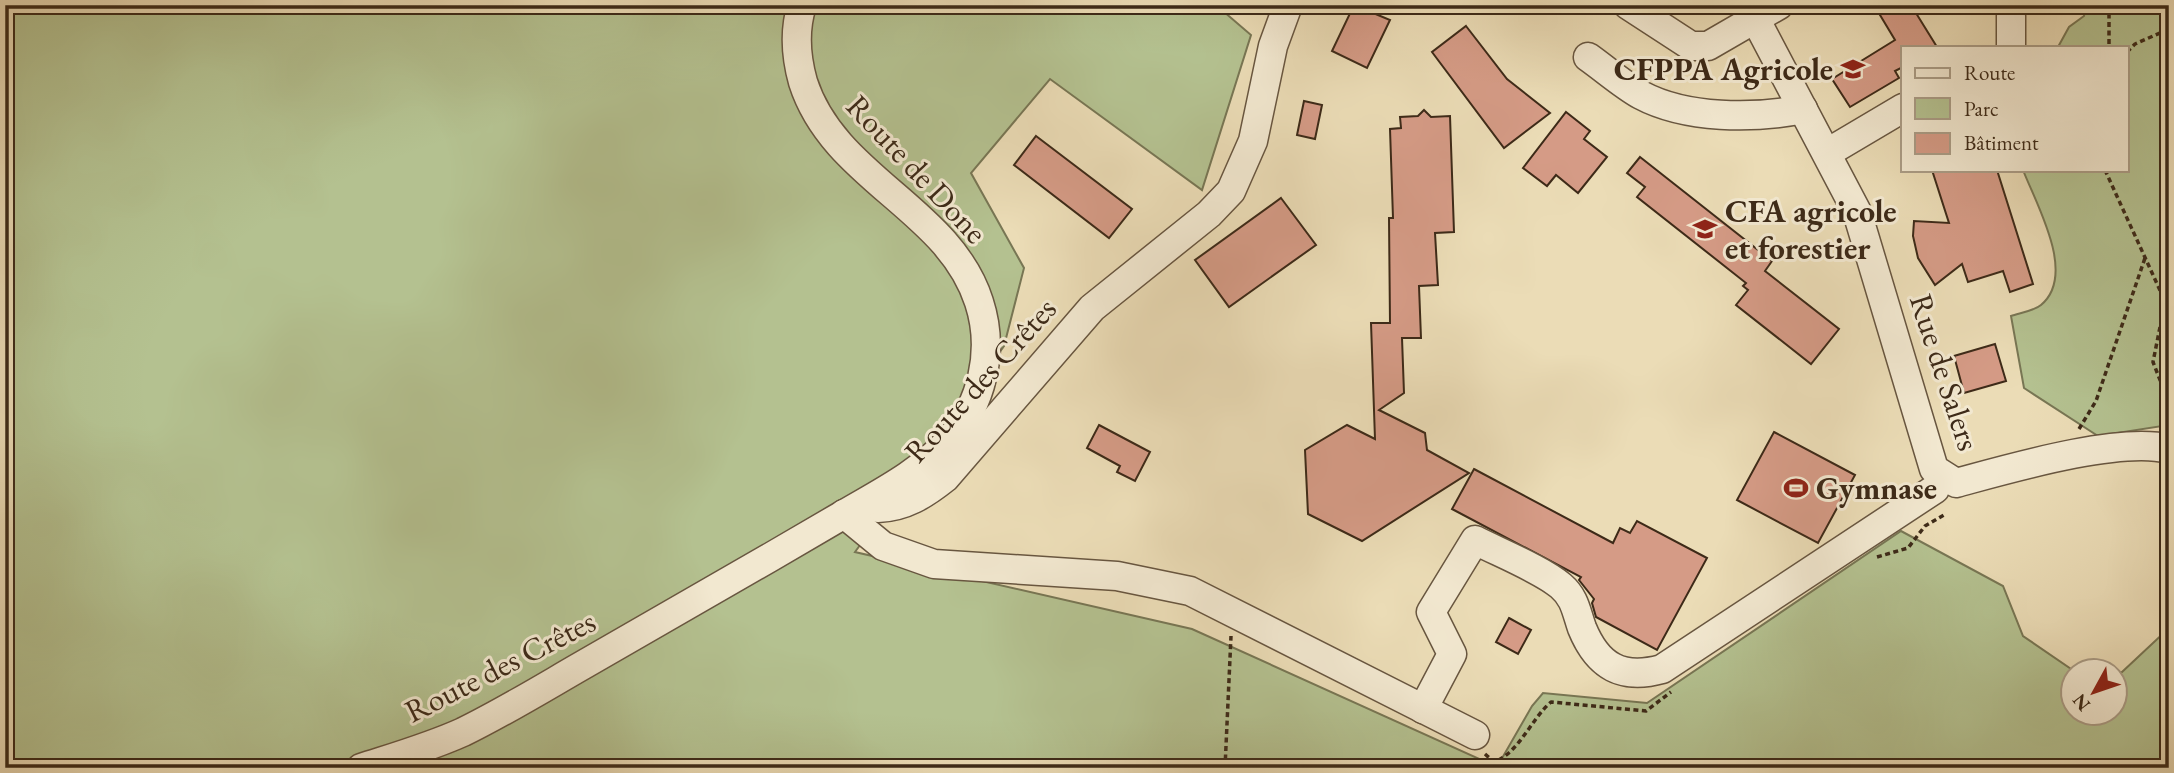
<svg xmlns="http://www.w3.org/2000/svg" width="2174" height="773" viewBox="0 0 2174 773" font-family="'EB Garamond',serif">
	<style>
		.green { fill: #b4c190; stroke: #787654; stroke-width: 2 }
		.building { fill: #d59b86; stroke: #3d2a18; stroke-width: 2 }
		.lines { fill: none; stroke-linecap: round; stroke-linejoin: round }
		.minor-casing { stroke: #685640; stroke-width: 31 }
		.path { stroke: #3d2a18; stroke-width: 3.5; stroke-dasharray: 5 3.5; stroke-linecap: butt }
		.minor { stroke: #f2e8d0; stroke-width: 28 }
		.labels { text-anchor: middle; stroke-width: 6; stroke-linejoin: round; paint-order: stroke }
		.poi-label { font-size: 32px; font-weight: bold; fill: #3d2a18; stroke: #f2e8d0; text-anchor: start }
		.street-label { font-size: 32px; fill: #3d2a18; stroke: #f2e8d0 }
	</style>
	<rect width="100%" height="100%" fill="#ebdcb6"/>
	<filter id="stains"><feTurbulence type="fractalNoise" baseFrequency=".00286" numOctaves="4"/><feColorMatrix values="0 0 0 0 .2 0 0 0 0 .09 0 0 0 0 .02 0 0 0 .5 -.17"/></filter>
	<radialGradient id="worn" r=".72"><stop offset=".6" stop-color="#630" stop-opacity="0"/><stop offset="1" stop-color="#630" stop-opacity=".3"/></radialGradient>
	<g class="green">
		<path d="M 5,5 L 1216,5 L 1251,35 L 1202,190 L 1050,79 L 971,173 L 1024,268 L 1004,346 L 855,552 L 1192,629 L 1497,767 L 1532,706 L 1543,693 L 1647,703 L 1901,531 L 2003,586 L 2023,636 L 2074,671 L 2072,714 L 2114,714 L 2115,673 L 2122,672 L 2169,628 L 2169,768 L 2139,768 L 2101,762 L 2046,768 L 5,768 Z"/>
		<path d="M 2086,5 L 2169,5 L 2169,425 L 2098,436 L 2024,388 L 2011,316 C 2020,313 2034,311 2041,305 C 2077,275 2037,206 2023,170 L 2127,170 L 2127,47 L 2058,47 L 2069,27 L 2084,16 Z"/>
	</g>
	<g class="building">
		<path d="M 1354,5 L 1390,20 L 1367,68 L 1332,51 Z"/>
		<path d="M 1874,5 L 1911,5 L 1937,47 L 1903,47 L 1903,67 L 1895,71 L 1899,78 L 1850,107 L 1832,79 L 1895,40 Z"/>
		<path d="M 1466,26 L 1507,79 L 1550,113 L 1504,148 L 1432,52 Z"/>
		<path d="M 1304,101 L 1322,105 L 1315,139 L 1297,135 Z"/>
		<path d="M 1424,110 L 1431,117 L 1450,116 L 1454,232 L 1435,233 L 1438,285 L 1419,286 L 1421,338 L 1402,338 L 1404,393 L 1379,410 L 1425,433 L 1427,450 L 1469,473 L 1362,541 L 1308,514 L 1305,450 L 1347,425 L 1375,439 L 1371,323 L 1390,323 L 1389,218 L 1393,218 L 1390,129 L 1401,128 L 1400,117 L 1418,116 Z"/>
		<path d="M 1566,112 L 1590,131 L 1584,139 L 1607,157 L 1578,193 L 1556,175 L 1547,186 L 1523,168 Z"/>
		<path d="M 1036,136 L 1132,209 L 1109,238 L 1014,165 Z"/>
		<path d="M 1640,157 L 1772,261 L 1765,271 L 1839,329 L 1811,364 L 1736,305 L 1748,290 L 1743,286 L 1746,283 L 1637,197 L 1645,187 L 1627,173 Z"/>
		<path d="M 1932,170 L 1997,170 L 2033,284 L 2010,292 L 2003,271 L 1968,282 L 1962,264 L 1935,285 L 1918,258 L 1913,236 L 1914,221 L 1949,223 Z"/>
		<path d="M 1281,198 L 1316,245 L 1229,307 L 1195,260 Z"/>
		<path d="M 1995,344 L 2006,381 L 1964,393 L 1954,356 Z"/>
		<path d="M 1099,425 L 1150,452 L 1135,481 L 1117,472 L 1120,466 L 1087,448 Z"/>
		<path d="M 1774,432 L 1855,475 L 1818,543 L 1737,500 Z"/>
		<path d="M 1474,469 L 1613,543 L 1620,528 L 1630,533 L 1637,521 L 1707,558 L 1657,650 L 1596,617 L 1592,603 L 1594,599 L 1579,580 L 1581,577 L 1452,509 Z"/>
		<path d="M 1509,618 L 1531,630 L 1518,654 L 1496,642 Z"/>
	</g>
	<g class="lines">
		<g class="minor-casing">
			<g id="minor">
				<path d="M 1628,5 L 1691,46 L 1708,46 L 1779,5"/>
				<path d="M 1748,5 L 1857,212 L 1934,469 L 1956,483 C 2008,469 2120,436 2169,449"/>
				<path d="M 2011,47 L 2011,16"/>
				<path d="M 1588,57 C 1605,69 1623,85 1641,95 C 1686,119 1754,119 1803,109"/>
				<path d="M 1827,153 L 1903,108"/>
				<path d="M 870,501 L 878,508 C 905,507 925,494 945,478 L 1092,308 L 1209,214 L 1231,191 L 1253,141 L 1273,46 L 1288,5"/>
				<path d="M 844,514 L 883,546 L 934,564 L 1117,576 L 1190,591 L 1475,735"/>
				<path d="M 1423,709 L 1452,654 L 1431,612 L 1475,540 C 1498,552 1543,570 1561,586 C 1575,598 1576,611 1582,628 C 1598,667 1622,680 1662,669 L 1935,489"/>
				<path d="M 361,768 C 395,757 430,747 463,732 C 504,712 543,688 583,665 C 645,630 707,594 769,558 C 793,544 817,530 841,516 C 878,494 919,474 949,441 C 982,404 995,351 979,302 C 949,208 834,179 803,82 C 796,57 794,30 802,5"/>
			</g>
		</g>
		<g class="path">
			<path d="M 2109,5 L 2109,47"/>
			<path d="M 2127,52 L 2135,44 L 2169,29"/>
			<path d="M 2105,170 L 2169,310"/>
			<path d="M 2165,302 L 2153,362 L 2169,403"/>
			<path d="M 2079,429 L 2096,401 L 2145,258"/>
			<path d="M 1877,557 L 1908,548 L 1925,526 L 1944,515"/>
			<path d="M 1485,754 L 1494,762 C 1519,753 1531,719 1551,702 L 1646,711 L 1671,692"/>
			<path d="M 1225,768 L 1231,636"/>
		</g>
		<use href="#minor" class="minor"/>
	</g>
	<defs>
		<g id="university-bare" transform="scale(1.89)"><path d="M0-5L7-2L0 1L-7-2ZM-4 1L0 2.5L4 1V4Q0 6-4 4Z" fill="#8f2418" stroke="#f2e8d0" stroke-width="2.5" paint-order="stroke"/></g>
		<g id="stadium-bare" transform="scale(1.89)"><path d="M0-5a6.5 5 0 1 0 0 10a6.5 5 0 1 0 0-10ZM-3.5-1.8h7v3.6h-7Z" fill="#8f2418" stroke="#f2e8d0" stroke-width="2.5" paint-order="stroke"/></g>
	</defs>
	<g fill-rule="evenodd">
		<use href="#university-bare" x="1853" y="69"/>
		<use href="#university-bare" x="1705" y="229"/>
		<use href="#stadium-bare" x="1796" y="488"/>
	</g>
	<g class="labels">
		<g class="poi-label">
			<text x="1833" y="80" text-anchor="end">CFPPA Agricole</text>
			<text x="1725" y="222">CFA agricole<tspan x="1725" dy="37">et forestier</tspan></text>
			<text x="1816" y="499">Gymnase</text>
		</g>
		<g class="street-label">
			<text transform="translate(917 169) rotate(47)" y="11">Route de Done</text>
			<text transform="translate(1945 372) rotate(72)" y="11">Rue de Salers</text>
			<text transform="translate(980 380) rotate(-48)" y="11">Route des Crêtes</text>
			<text transform="translate(500 666) rotate(-27)" y="11">Route des Crêtes</text>
		</g>
	</g>
	<rect width="2174" height="773" fill="none" stroke="#ebdcb6" stroke-width="28"/>
	<rect x="7" y="7" width="2160" height="759" fill="none" stroke="#3d2a18" stroke-width="3.5"/>
	<rect x="14" y="14" width="2146" height="745" fill="none" stroke="#3d2a18" stroke-width="2"/>
	<rect x="1901" y="46" width="228" height="126" fill="#f2e8d0" stroke="#aa9c86" stroke-width="2"/>
	<rect x="1915" y="68" width="35" height="10" fill="#f2e8d0" stroke="#aa9c86" stroke-width="2"/>
	<text x="1964" y="80" font-size="21" fill="#3d2a18">Route</text>
	<rect x="1915" y="98" width="35" height="21" fill="#b4c190" stroke="#aa9c86" stroke-width="2"/>
	<text x="1964" y="116" font-size="21" fill="#3d2a18">Parc</text>
	<rect x="1915" y="133" width="35" height="21" fill="#d59b86" stroke="#aa9c86" stroke-width="2"/>
	<text x="1964" y="150" font-size="21" fill="#3d2a18">Bâtiment</text>
	<g transform="translate(2094 692) rotate(230)"><circle r="33" fill="#f2e8d0" stroke="#aa9c86" stroke-width="2"/>
	<path d="M0-5L12 26L0 18L-12 26Z" fill="#8f2418"/>
	<text y="-10" font-size="19" font-weight="bold" text-anchor="middle" fill="#3d2a18">N</text>
	</g>
	<rect width="100%" height="100%" filter="url(#stains)"/>
	<rect width="100%" height="100%" fill="url(#worn)"/>
</svg>
